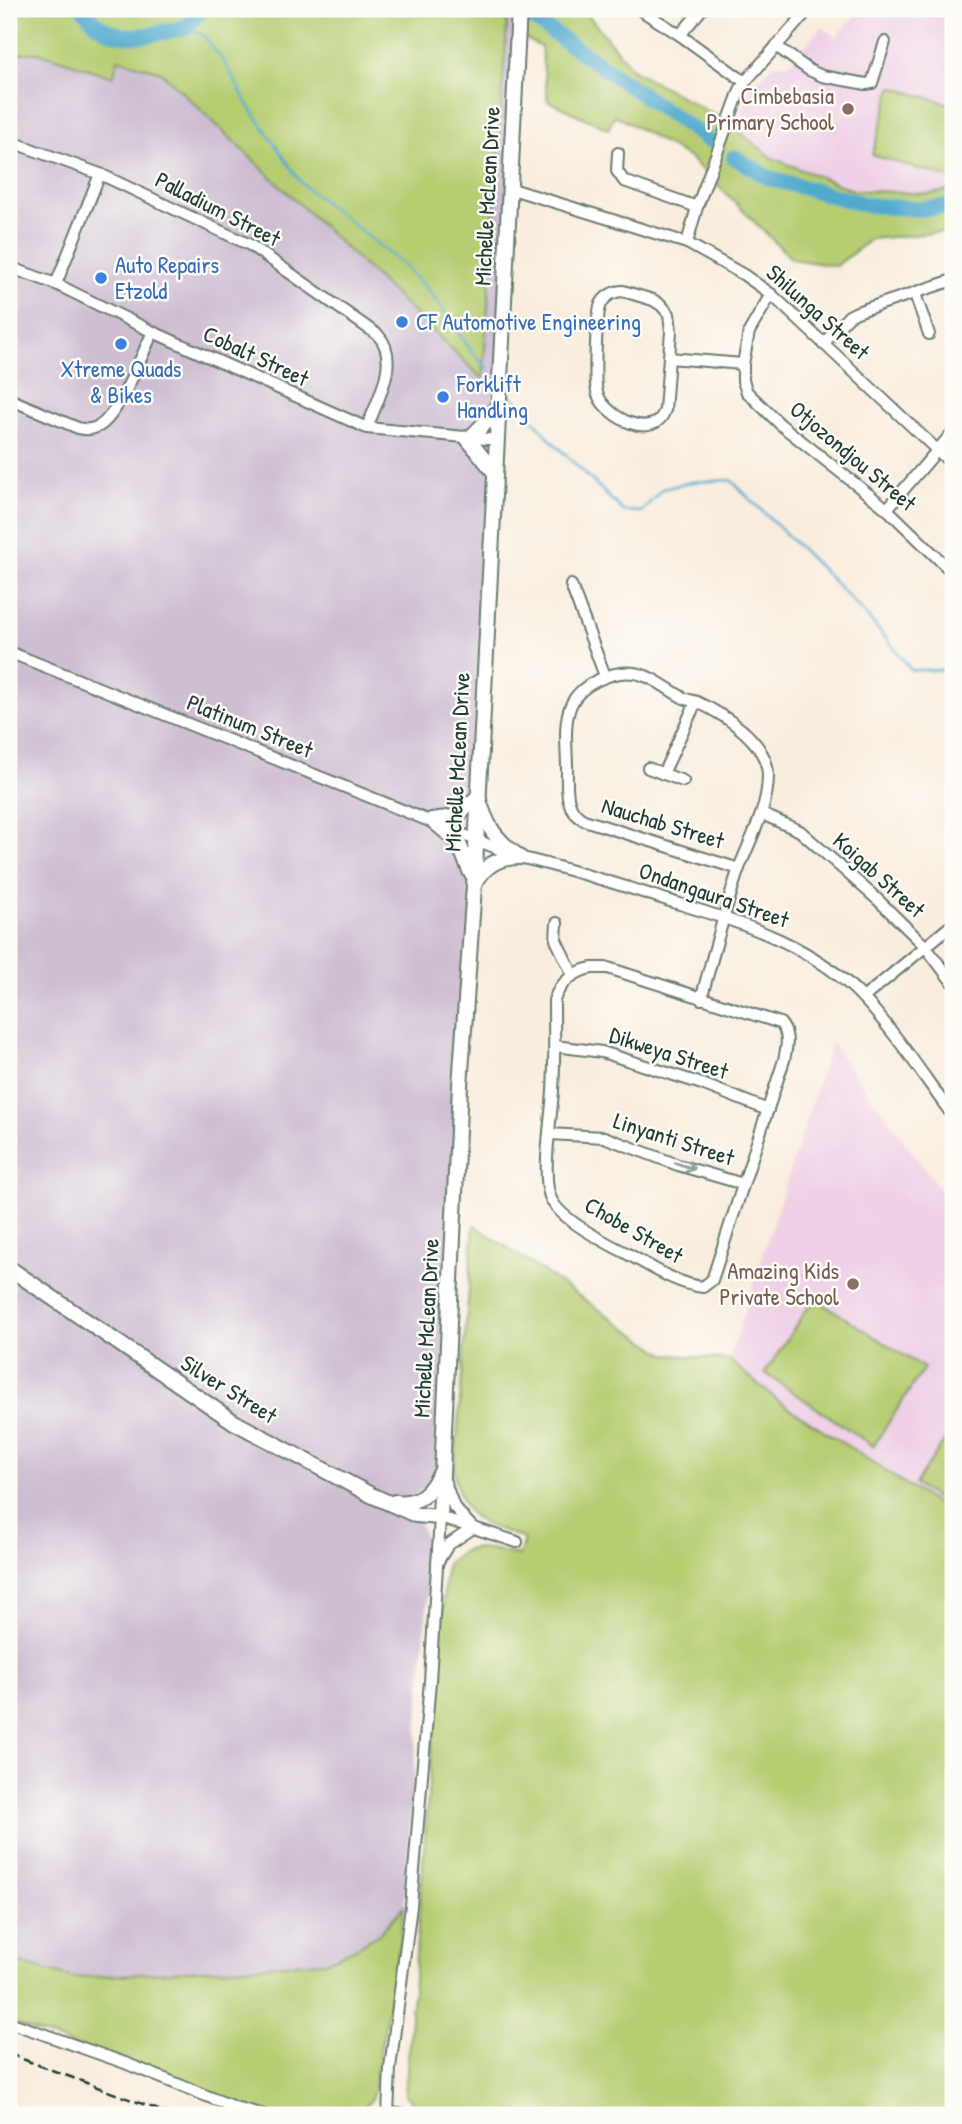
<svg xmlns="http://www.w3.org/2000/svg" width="962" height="2124" viewBox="0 0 962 2124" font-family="'Patrick Hand',sans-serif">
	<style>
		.built { fill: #efd0e6 }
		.industrial { fill: #cdbed2 }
		.green { fill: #b6cd72; stroke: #6a8553; stroke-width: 2 }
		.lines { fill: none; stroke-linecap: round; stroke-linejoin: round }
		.stream { stroke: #51aace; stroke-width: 2.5 }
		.river { stroke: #51aace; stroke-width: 16 }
		.street-casing { stroke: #6b7b70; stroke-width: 14 }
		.secondary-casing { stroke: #6b7b70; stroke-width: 18 }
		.street { stroke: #fff; stroke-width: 10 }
		.secondary { stroke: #fff; stroke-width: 14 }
		.rail { stroke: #1f3d34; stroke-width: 2.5; stroke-dasharray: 10 5; stroke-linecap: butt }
		.oneway { stroke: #8f9e9a }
		.education-dot { fill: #8d6e63; stroke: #fdfcf7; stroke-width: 2.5 }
		.shop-dot { fill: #3f7fe0; stroke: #fdfcf7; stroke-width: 2.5 }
		.labels { text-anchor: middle; stroke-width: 5; stroke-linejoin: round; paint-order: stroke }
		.education-label { font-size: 23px; fill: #785e54; stroke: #fdfcf7; text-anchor: end }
		.street-label { font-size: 23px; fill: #1f3d34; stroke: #fdfcf7 }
		.shop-label { font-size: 23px; fill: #366cbe; stroke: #fdfcf7; text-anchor: start }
	</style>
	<rect width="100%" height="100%" fill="#fdfcf7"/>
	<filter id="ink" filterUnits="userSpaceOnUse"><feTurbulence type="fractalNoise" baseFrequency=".0143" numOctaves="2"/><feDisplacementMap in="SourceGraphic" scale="14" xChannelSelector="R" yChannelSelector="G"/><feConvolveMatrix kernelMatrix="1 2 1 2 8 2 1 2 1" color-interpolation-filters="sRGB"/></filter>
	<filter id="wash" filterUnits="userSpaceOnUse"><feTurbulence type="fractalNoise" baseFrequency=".00686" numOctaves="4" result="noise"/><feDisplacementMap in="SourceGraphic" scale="28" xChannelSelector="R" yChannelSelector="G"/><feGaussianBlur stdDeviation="1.57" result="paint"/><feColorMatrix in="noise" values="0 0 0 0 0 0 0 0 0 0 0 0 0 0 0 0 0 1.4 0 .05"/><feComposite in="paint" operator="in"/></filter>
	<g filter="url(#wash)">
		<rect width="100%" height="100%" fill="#f9edde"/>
		<g class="built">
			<path d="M 861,9 L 953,9 L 953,190 L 929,194 L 853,190 L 772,158 L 736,128 L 750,89 L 772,65 L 790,63 L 822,26 L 836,38 Z"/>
			<path d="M 831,1043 L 953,1207 L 953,1515 L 777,1400 L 729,1360 Z"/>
		</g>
		<path class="industrial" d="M 9,9 L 521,9 L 478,797 L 460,815 L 460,846 L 474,886 L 442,1469 L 407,1504 L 416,1515 L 431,1553 L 404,1906 L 379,1934 L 354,1949 L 325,1962 L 74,1978 L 9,1961 Z"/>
		<g class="green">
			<path d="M 9,9 L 508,9 L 483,379 L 161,72 L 118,59 L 113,77 L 41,53 L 9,53 Z"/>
			<path d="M 519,9 L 583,9 L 632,69 L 727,122 L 772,158 L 853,190 L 929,194 L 953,190 L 953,231 L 871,239 L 836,266 L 792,259 L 691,159 L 615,115 L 608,129 L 548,101 L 541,47 L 517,34 Z"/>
			<path d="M 892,87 L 953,105 L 953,179 L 872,155 Z"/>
			<path d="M 474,1225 L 665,1354 L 729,1360 L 777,1400 L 953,1515 L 953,2115 L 430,2115 L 405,2095 L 446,1566 C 466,1539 491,1548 519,1556 L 524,1539 C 482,1522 465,1526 454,1474 Z"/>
			<path d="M 814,1298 L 924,1368 L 873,1446 L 765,1373 Z"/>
			<path d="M 945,1440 L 953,1446 L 953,1510 L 915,1484 Z"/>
			<path d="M 404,1906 L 400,1941 L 372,2099 L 356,2115 L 264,2115 L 9,2022 L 9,1960 L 74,1978 L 325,1962 L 354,1949 L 379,1934 Z"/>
		</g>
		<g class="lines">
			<g class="stream">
				<path d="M 185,28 L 203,35 L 224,62 L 249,106 L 302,184 L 400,262 L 430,292 L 472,352 L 488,369"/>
				<path d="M 510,394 L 554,443 L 623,511 L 641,512 L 662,489 L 691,482 L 731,480 C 791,541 860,601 911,670 L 953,670"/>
			</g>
			<g class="river">
				<path d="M 83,9 C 89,15 95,24 103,28 C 126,43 159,32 185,28 L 202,9"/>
				<path d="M 519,9 L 708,140"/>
				<path d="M 734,157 L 769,178 L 867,205 L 919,209 L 953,206"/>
			</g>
		</g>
	</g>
	<g filter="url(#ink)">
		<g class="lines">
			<g class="street-casing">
				<g id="street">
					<path d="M 639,9 L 680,35 L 702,9"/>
					<path d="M 680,35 L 745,82"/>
					<path d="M 776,46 L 809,70 L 822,76 L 866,84 L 872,83 L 885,42"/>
					<path d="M 9,141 L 100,174 L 250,245 L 378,335 C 401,360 377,400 367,428"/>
					<path d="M 618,153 L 617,171 L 624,181 L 697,207"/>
					<path d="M 512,189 L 687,243 L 744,275 L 771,294 L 953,465"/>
					<path d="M 687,243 L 697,207 L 740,90 L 745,82 L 809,9"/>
					<path d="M 9,267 L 56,284 L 153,332 L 367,428 L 498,440"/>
					<path d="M 56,284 L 100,174"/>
					<path d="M 623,291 L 653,300 L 661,305 L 669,314 L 671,331 L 665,410 C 654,442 607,418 598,395 C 593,384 596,316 601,304 C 605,296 614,291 623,291 Z"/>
					<path d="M 771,294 L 749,332 L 743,364 L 743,381 L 747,392 L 781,425 L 887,509 L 953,573"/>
					<path d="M 915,294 L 929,334"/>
					<path d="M 823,344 L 849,316 L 857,312 L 953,280"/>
					<path d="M 669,358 L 743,364"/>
					<path d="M 9,399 L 78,428 C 86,430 91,430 99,426 C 119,415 142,354 153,332"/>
					<path d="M 887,509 L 953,432"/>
					<path d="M 571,585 L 605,676"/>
					<path d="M 9,652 L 519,857 C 569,869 618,884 667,900 C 737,922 811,942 863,998 C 897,1034 924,1077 953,1116"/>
					<path d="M 648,768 L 683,781"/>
					<path d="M 663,774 L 696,702"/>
					<path d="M 762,814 L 800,831 L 878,900 L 925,946 L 953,983"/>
					<path d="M 557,923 L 556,940 L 573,975"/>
					<path d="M 592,968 L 608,968 L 780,1023 C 790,1034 787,1046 784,1060 L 712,1280 L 703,1287 C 676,1284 650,1266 626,1253 C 606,1243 563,1221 552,1201 C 540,1180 552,1116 553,1090 C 555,1060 554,1030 554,1000 C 560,983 574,971 592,968 Z"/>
					<path d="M 863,998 L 953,924"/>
					<path d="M 701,999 C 713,956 724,913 738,871 C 750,839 768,810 768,775 C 767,741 725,715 697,702 C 692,700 686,700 682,697 C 667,689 651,675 634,673 C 613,670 580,684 571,705 C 563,723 567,749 567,768 C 567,787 564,810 584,820 L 739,869"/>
					<path d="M 555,1046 L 602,1052 L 702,1084 L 768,1110"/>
					<path d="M 549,1134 L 604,1137 L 678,1165 L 743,1184"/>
					<path d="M 437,1563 L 448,1545 L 473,1528 L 454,1507 L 445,1482"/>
					<path d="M 9,2022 L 125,2063 L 234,2107 L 264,2115"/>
					<path d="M 384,2115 L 387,2112 L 403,2115"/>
					<path d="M 388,2115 L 390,2068 L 411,1906 L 430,1681 L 440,1517 L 517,1542"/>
				</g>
			</g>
			<g class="secondary-casing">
				<g id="secondary">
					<path d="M 467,438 L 495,473"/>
					<path d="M 470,438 L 488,420 L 498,405"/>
					<path d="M 432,820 L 455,817 L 478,797 C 487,827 494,838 519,857"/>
					<path d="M 432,820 L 458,842 L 471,873"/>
					<path d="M 475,883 C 485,865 499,857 519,857"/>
					<path d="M 9,1268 L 234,1422 L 371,1495 L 416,1515 L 440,1517 L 460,1086 L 474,886 L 519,9"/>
					<path d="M 395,1502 C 420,1505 430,1492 441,1472"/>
				</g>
			</g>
			<use href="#street" class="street"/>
			<use href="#secondary" class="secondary"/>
			<path class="rail" d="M 9,2054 L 172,2115"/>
		</g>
		<defs><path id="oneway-shaft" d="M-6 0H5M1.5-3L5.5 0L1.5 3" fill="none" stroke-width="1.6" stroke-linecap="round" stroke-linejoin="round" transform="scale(1.75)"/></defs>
		<use class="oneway" href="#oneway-shaft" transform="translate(685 1166) rotate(18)"/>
	</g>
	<g class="education-dot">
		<circle cx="848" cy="109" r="7"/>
		<circle cx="853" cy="1284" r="7"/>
	</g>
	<g class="shop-dot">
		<circle cx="101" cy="278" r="7"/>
		<circle cx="402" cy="322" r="7"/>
		<circle cx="121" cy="344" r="7"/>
		<circle cx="443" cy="397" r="7"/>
	</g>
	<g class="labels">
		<g class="education-label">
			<text x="834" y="104">Cimbebasia<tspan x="834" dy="26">Primary School</tspan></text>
			<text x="839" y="1279">Amazing Kids<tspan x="839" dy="26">Private School</tspan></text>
		</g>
		<g class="street-label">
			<text transform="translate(487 196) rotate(-87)" y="8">Michelle McLean Drive</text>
			<text transform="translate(218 209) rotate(27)" y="8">Palladium Street</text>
			<text transform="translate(818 312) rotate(42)" y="8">Shilunga Street</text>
			<text transform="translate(256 356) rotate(25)" y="8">Cobalt Street</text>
			<text transform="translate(853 456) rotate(40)" y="8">Otjozondjou Street</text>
			<text transform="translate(250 726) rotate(22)" y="8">Platinum Street</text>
			<text transform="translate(457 762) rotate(-87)" y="8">Michelle McLean Drive</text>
			<text transform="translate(663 823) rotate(17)" y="8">Nauchab Street</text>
			<text transform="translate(879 875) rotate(42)" y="8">Koigab Street</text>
			<text transform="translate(714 895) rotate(19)" y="8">Ondangaura Street</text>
			<text transform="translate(669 1053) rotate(18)" y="8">Dikweya Street</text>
			<text transform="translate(674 1139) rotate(18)" y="8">Linyanti Street</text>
			<text transform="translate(634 1230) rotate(30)" y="8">Chobe Street</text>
			<text transform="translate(426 1328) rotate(-87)" y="8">Michelle McLean Drive</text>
			<text transform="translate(229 1389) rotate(32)" y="8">Silver Street</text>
		</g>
		<g class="shop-label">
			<text x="115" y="273">Auto Repairs<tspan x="115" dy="26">Etzold</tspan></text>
			<text x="416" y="330">CF Automotive Engineering</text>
			<text x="121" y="377" text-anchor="middle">Xtreme Quads<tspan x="121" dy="26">&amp; Bikes</tspan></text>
			<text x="457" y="392">Forklift<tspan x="457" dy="26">Handling</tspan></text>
		</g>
	</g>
	<rect width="962" height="2124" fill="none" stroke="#fdfcf7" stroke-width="35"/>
</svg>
